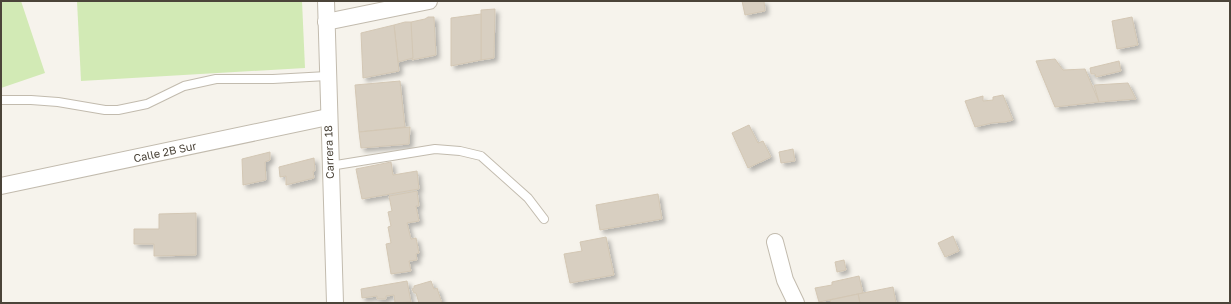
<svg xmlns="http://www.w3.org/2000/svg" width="1231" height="304" viewBox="0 0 1231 304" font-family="'Golos Text',sans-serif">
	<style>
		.green { fill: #d2eab5 }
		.building { fill: #d8cfc1; stroke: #d3c7b4; filter: url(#shadow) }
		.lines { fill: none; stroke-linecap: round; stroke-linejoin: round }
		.lane-casing { stroke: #c2bbae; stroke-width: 10 }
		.street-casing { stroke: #c2bbae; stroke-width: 18 }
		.lane { stroke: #fff; stroke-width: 8 }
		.street { stroke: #fff; stroke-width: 16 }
		.labels { text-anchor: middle; stroke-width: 3.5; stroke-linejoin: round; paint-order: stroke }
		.street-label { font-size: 11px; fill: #4b4439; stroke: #fff }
	</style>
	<defs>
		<filter id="shadow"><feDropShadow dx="3.5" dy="3.5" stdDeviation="2" flood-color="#0004"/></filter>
	</defs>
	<rect width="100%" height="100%" fill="#f6f3ec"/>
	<g class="green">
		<path d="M 1,1 L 21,1 L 45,73 L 1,88 Z"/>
		<path d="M 77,1 L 302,1 L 305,68 L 81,81 Z"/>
	</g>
	<g class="building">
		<path d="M 742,1 L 764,1 L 765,11 L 745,15 Z"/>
		<path d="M 495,9 L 494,58 L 481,60 L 481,10 Z"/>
		<path d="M 481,14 L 481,60 L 451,66 L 451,18 Z"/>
		<path d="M 428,17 L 434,17 L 436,55 L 412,60 L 411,22 L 425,19 Z"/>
		<path d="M 1132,17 L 1138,45 L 1117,49 L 1112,21 Z"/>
		<path d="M 405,22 L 411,22 L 413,58 L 398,62 L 394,25 Z"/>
		<path d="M 394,25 L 399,71 L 363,78 L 361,33 Z"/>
		<path d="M 1055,59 L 1063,70 L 1085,69 L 1099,102 L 1055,107 L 1036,61 Z"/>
		<path d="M 1119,61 L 1121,71 L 1096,77 L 1095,74 L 1091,74 L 1090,68 Z"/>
		<path d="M 400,81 L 405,127 L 359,132 L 355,85 Z"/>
		<path d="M 1128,83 L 1136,99 L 1099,102 L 1094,85 Z"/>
		<path d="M 1003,95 L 1013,120 L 1005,122 L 992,123 L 975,127 L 965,101 L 983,96 L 983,101 L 993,100 L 993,97 Z"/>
		<path d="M 749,125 L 758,143 L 763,141 L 771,157 L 748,168 L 732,133 Z"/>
		<path d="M 410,127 L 409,144 L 361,148 L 359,132 Z"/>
		<path d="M 793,149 L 795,161 L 781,163 L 779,152 Z"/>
		<path d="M 270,152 L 270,160 L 265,162 L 266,180 L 243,185 L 242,159 Z"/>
		<path d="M 314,158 L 315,171 L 313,171 L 314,178 L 286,185 L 286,176 L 280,177 L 279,167 Z"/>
		<path d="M 391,162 L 393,175 L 417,171 L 419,189 L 362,199 L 356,169 Z"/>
		<path d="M 417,191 L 419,206 L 416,206 L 419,221 L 407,223 L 411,239 L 416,238 L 419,253 L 416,254 L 417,260 L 409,261 L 411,271 L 391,274 L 386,244 L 391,243 L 388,227 L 391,226 L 388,212 L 392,211 L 389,196 Z"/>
		<path d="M 658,194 L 662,219 L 600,230 L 596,205 Z"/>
		<path d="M 196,213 L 196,255 L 154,256 L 154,244 L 134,244 L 134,229 L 159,229 L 159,214 Z"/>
		<path d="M 953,236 L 959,251 L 945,257 L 938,243 Z"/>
		<path d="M 606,237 L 614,275 L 570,283 L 564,254 L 582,251 L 580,242 Z"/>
		<path d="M 844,260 L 846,270 L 837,272 L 835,262 Z"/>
		<path d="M 859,276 L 863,293 L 819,302 L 815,288 L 832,285 L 832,282 Z"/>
		<path d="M 407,281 L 411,302 L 395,303 L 394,295 L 386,296 L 386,299 L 377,299 L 377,296 L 362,298 L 361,289 Z"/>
		<path d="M 431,281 L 434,289 L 437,288 L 442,303 L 419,303 L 416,293 L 414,293 L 412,289 L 414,288 L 414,286 Z"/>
		<path d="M 893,287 L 896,303 L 860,303 L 858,294 Z"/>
		<path d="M 858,294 L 860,303 L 831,303 L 830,300 Z"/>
	</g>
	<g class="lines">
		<g class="lane-casing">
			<g id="lane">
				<path d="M 1,100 L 31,100 L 58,102 L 105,110 L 118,110 L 147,104 L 184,86 L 216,79 L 273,79 L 327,76"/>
				<path d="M 330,166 L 435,149 L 460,151 L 481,156 L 528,198 L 544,219"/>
			</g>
		</g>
		<g class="street-casing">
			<g id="street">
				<path d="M 326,1 L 335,303"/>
				<path d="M 326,22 L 429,1"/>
				<path d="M 1,186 L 328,117"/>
				<path d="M 775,242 L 785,280 L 796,303"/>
			</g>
		</g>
		<use href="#lane" class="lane"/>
		<use href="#street" class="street"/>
	</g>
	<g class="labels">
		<g class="street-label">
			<text transform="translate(165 152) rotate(-12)" y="4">Calle 2B Sur</text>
			<text transform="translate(329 152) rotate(-92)" y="4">Carrera 18</text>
		</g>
	</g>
	<rect width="1231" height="304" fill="none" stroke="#4b4439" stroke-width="4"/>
</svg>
